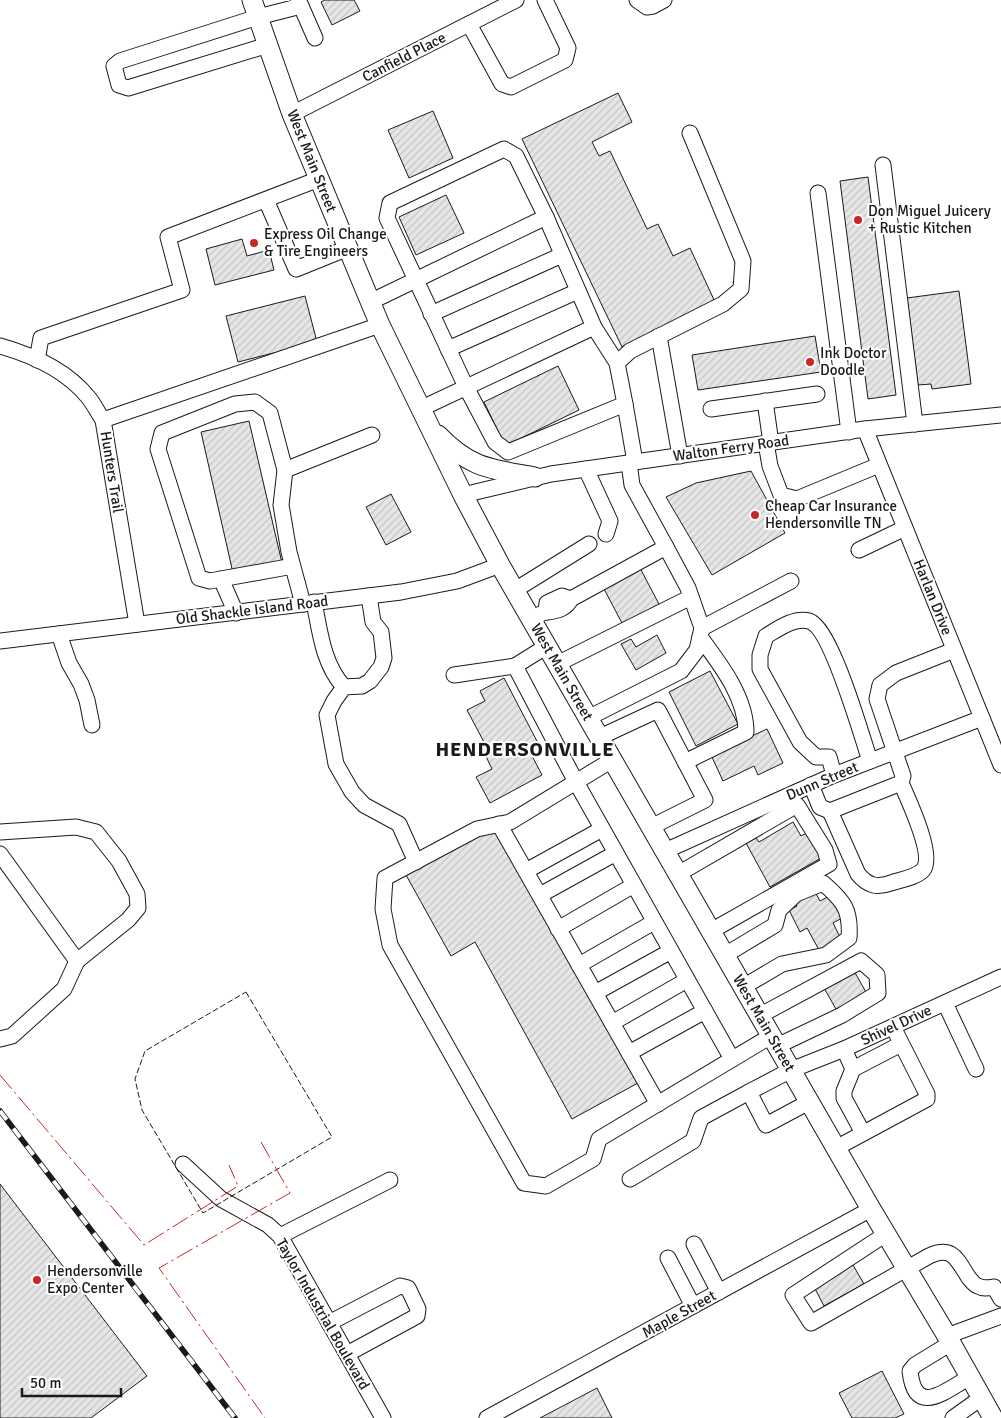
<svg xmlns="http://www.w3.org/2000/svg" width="1001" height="1418" viewBox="0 0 1001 1418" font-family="Signika,sans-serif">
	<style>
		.building { fill: url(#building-hatch); stroke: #1a1a1a }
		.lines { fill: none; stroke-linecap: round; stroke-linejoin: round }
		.minor-casing { stroke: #1a1a1a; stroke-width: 17 }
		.major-casing { stroke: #1a1a1a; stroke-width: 21 }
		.minor { stroke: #fff; stroke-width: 15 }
		.major { stroke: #fff; stroke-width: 19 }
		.rail-casing { stroke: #1a1a1a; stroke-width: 5.5 }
		.rail { stroke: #fff; stroke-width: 4; stroke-dasharray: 11; stroke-linecap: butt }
		.fence { stroke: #1a1a1a; stroke-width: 1; stroke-dasharray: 6 2.5; stroke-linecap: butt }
		.power { stroke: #c62828; stroke-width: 1; stroke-dasharray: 18 4 2.5 4; stroke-linecap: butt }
		.poi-dot { fill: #c62828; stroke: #fff; stroke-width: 2 }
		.labels { text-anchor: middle; stroke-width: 4; stroke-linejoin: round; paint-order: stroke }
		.street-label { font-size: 15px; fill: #1a1a1a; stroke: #fff }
		.poi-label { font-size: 15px; fill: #1a1a1a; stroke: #fff; text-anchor: start }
		.district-label { font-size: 20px; font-weight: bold; letter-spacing: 1px; fill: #1a1a1a; stroke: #fff }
	</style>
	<defs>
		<pattern id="building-hatch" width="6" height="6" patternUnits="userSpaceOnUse" patternTransform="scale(1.25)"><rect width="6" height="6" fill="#e6e6e6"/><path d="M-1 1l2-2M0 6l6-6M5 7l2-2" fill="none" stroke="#c5c5c5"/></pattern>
	</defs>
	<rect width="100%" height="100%" fill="#fff"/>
	<g class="building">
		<path d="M 325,0 L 354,0 L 360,11 L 332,25 L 321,2 Z"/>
		<path d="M 618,93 L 632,122 L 592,142 L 599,156 L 610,151 L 647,229 L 658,224 L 673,256 L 690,248 L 715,302 L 622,347 L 522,139 Z"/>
		<path d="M 433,111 L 453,158 L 409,178 L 388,130 Z"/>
		<path d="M 868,177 L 896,395 L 868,399 L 840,181 Z"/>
		<path d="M 446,195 L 464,233 L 416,255 L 399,217 Z"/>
		<path d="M 242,239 L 247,256 L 269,250 L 274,270 L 215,285 L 206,249 Z"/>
		<path d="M 959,291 L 971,384 L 932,389 L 931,384 L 918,385 L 907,298 Z"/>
		<path d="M 305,296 L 317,342 L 238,362 L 226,316 Z"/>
		<path d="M 815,336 L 821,372 L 698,390 L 692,355 Z"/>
		<path d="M 558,366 L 579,410 L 505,446 L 484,402 Z"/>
		<path d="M 249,421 L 282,563 L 233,573 L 201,432 Z"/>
		<path d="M 751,471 L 785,533 L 712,575 L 666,497 L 696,483 Z"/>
		<path d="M 391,494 L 411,532 L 386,545 L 366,507 Z"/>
		<path d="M 640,568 L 660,606 L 623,625 L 603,587 Z"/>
		<path d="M 657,635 L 666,653 L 636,670 L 621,644 L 631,639 L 636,647 Z"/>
		<path d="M 710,671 L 738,724 L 696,746 L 669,692 Z"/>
		<path d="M 504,678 L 539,745 L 529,750 L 542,775 L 490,803 L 476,777 L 492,769 L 481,746 L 485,744 L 467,710 L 485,701 L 480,691 Z"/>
		<path d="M 767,729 L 783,763 L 758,775 L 754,766 L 723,781 L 711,755 Z"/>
		<path d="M 793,822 L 801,836 L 807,833 L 821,858 L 770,887 L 746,843 L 756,838 L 759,842 Z"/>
		<path d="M 496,825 L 638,1083 L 572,1119 L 475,942 L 451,956 L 406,875 Z"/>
		<path d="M 814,890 L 820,901 L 831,895 L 842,918 L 833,923 L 841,939 L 819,950 L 807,928 L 800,932 L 789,910 L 797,906 L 794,901 Z"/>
		<path d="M 853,969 L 867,994 L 837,1011 L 823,986 Z"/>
		<path d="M 0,1184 L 147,1376 L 91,1418 L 0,1418 Z"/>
		<path d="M 853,1265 L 864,1284 L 824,1306 L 814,1287 Z"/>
		<path d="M 882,1371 L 904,1414 L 895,1418 L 852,1418 L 839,1393 Z"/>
		<path d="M 597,1388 L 612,1418 L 540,1418 Z"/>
	</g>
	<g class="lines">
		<g class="minor-casing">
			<g id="minor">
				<path d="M 637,0 L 647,7 L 653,6 L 664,0"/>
				<path d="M 301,6 L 315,38"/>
				<path d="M 469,24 L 502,84 L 511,87 L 565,60 L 568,48 L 545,0"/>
				<path d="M 268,45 L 128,88 L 119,85 L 114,66 L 120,61 L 258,17 L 301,6 L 298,0"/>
				<path d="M 292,114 L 516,0"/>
				<path d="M 883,165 L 915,424"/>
				<path d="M 818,193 L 849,432"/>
				<path d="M 266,200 L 296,269 L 348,248"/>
				<path d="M 546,217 L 516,156 L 504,149 L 390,203 L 387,218 L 466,387 L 495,442 L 508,452 L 625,404 L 617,363 L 594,327"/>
				<path d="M 370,302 L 546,217 L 594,327 L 420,409"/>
				<path d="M 431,314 L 562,255"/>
				<path d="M 659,336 L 680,456"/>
				<path d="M 0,346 C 32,355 66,370 88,397 C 94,404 98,413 103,420 L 137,624"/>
				<path d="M 448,349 L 578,291"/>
				<path d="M 37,360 L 41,338 L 182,290 L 168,237 L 319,179"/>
				<path d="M 617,363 L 630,351 L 723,304 L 741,289 L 743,261 L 690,133"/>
				<path d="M 765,401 L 771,443"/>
				<path d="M 625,404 L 635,462"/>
				<path d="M 711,409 L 817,394"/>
				<path d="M 103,420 L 380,325"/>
				<path d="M 865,429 L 1001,765"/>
				<path d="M 766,443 L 770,466 L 781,495 L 797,499 L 879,465"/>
				<path d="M 586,469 L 610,521 L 606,534"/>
				<path d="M 285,470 L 372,435"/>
				<path d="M 463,495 L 551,474 L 865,429 L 1001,415"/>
				<path d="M 859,550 L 905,528"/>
				<path d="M 293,566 L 210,581 L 199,578 L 158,449 L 162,433 L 235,404 L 255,402 L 270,413 L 285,470 L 281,505 L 289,552 L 303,604"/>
				<path d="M 221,579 L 236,613"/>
				<path d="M 515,590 L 589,544"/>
				<path d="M 369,596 L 373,622 L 381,632 L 384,658 L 381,667 L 370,681 L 362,686 L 344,687 L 334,701 L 327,715 L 336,764 L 352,792 L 364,805 L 399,824 L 416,862"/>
				<path d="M 314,602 C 320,632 323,664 344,687"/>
				<path d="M 546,612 L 547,603 L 562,596 L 571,599"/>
				<path d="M 532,619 C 536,617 542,612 547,612 C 557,611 566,609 571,599 L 666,547 L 632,485 L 629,463"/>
				<path d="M 702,628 L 791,581"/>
				<path d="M 59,634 L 69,663 L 81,684 L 87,700 L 92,725"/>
				<path d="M 0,641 L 401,592 L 457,581 L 500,565"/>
				<path d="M 547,646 L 515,666 L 576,782 L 732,1059"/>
				<path d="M 557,664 L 691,597"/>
				<path d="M 454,675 L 515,666"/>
				<path d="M 588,718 L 681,671 L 697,650 L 702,628 L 688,588 L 666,547"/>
				<path d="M 600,737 L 658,710 L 705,800 L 651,827"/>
				<path d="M 612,760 L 510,822 L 477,829 L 385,878 L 383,909 L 390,945 L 524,1183 L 546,1186 L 593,1159 L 599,1139 L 771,1036"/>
				<path d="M 685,762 L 746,732 C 746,697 720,664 700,637"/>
				<path d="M 834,775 L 829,757 L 816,757 L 800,742 L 760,669 L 760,655 L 766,636 C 778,629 794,617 809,621 C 831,627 862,737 870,761"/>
				<path d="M 811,785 L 820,807 L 830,811 L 901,783 L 903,776 L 877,699 L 880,685 L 896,673 L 954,650"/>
				<path d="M 830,811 L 858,874 C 868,886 877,888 891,883 C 900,880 917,877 923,870 C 935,856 908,799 901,783"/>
				<path d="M 499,824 L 658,1104"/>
				<path d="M 0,832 L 76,827 L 96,832 L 119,861 L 137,894 L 138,908 L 128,920 L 77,961"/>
				<path d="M 665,851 L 834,775 L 982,718"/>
				<path d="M 0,854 L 77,961 L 64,989 L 12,1036 L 0,1039"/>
				<path d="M 526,871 L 602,829"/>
				<path d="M 678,874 L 797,805 L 825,850 L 829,864 L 711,931"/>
				<path d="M 540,895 L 616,853"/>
				<path d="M 558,929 L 634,885"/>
				<path d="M 725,955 L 775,925 L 779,910 L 796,894 L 823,883 C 844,901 851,910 849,938 L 826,955 L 782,964 L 743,987"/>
				<path d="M 579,965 L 654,922"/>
				<path d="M 595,993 L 671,951"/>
				<path d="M 945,1003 L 976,1069"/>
				<path d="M 759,1016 L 861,961 L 877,975 L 878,993 L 842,1015 L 777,1046"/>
				<path d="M 612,1023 L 687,980"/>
				<path d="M 844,1049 L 853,1069 L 844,1091 L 844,1098 L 863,1133"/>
				<path d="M 629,1053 L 705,1011"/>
				<path d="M 853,1069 L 901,1044"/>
				<path d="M 809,1102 L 766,1125 L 749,1092 L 791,1070 L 844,1049 L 1001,977"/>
				<path d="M 836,1148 L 927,1099 L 927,1094 L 893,1027"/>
				<path d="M 183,1164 L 221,1199 L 268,1225 L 280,1236 L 383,1418"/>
				<path d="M 630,1179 L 693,1141 L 701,1118 L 749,1092"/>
				<path d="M 886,1234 L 793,1295 L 811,1323 L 929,1256 C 953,1245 957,1260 969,1278 C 972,1281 974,1285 978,1286 C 983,1289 988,1288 994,1287 L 1001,1299"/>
				<path d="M 280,1236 L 390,1180"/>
				<path d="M 694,1244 L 719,1292"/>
				<path d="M 668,1258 L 693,1306"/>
				<path d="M 329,1323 L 400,1286 L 408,1288 L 418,1309 L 417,1316 L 347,1354"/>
				<path d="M 947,1336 L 1001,1316"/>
				<path d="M 951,1343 L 915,1365 L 910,1371 C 915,1418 945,1391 970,1377"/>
				<path d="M 487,1418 L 871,1209"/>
				<path d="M 953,1418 L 981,1398"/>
			</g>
		</g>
		<g class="major-casing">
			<g id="major">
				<path d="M 252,0 L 292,114 L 380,325 L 463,495 L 500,565 L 871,1209 L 947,1336 L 993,1418"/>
				<path d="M 438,435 C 471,469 491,469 535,477"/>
			</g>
		</g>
		<use href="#minor" class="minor"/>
		<use href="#major" class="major"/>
		<g class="rail-casing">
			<path id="rail" d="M 0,1111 L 235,1418"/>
		</g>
		<use href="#rail" class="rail"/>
		<path class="fence" d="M 246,992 L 332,1137 L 203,1213 L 142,1110 L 135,1079 L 145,1051 Z"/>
		<g class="power">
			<path d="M 0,1075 L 144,1245 L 238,1186 L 229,1165"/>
			<path d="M 261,1142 L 290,1193 L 159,1268 L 265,1418"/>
		</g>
	</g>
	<g class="poi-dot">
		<circle cx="858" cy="220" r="5"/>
		<circle cx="254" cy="243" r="5"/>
		<circle cx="810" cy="362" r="5"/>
		<circle cx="755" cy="515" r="5"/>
		<circle cx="37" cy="1280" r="5"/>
	</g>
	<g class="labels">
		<g class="street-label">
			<text transform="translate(404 57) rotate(-27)" y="5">Canfield Place</text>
			<text transform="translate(312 161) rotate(68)" y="5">West Main Street</text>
			<text transform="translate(731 448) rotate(-8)" y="5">Walton Ferry Road</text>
			<text transform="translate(112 472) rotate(81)" y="5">Hunters Trail</text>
			<text transform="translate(933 597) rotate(68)" y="5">Harlan Drive</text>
			<text transform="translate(252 610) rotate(-7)" y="5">Old Shackle Island Road</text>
			<text transform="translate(562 672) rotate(60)" y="5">West Main Street</text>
			<text transform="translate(822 781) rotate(-23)" y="5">Dunn Street</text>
			<text transform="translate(764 1023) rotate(60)" y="5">West Main Street</text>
			<text transform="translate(896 1025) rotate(-25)" y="5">Shivel Drive</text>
			<text transform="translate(323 1314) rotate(60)" y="5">Taylor Industrial Boulevard</text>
			<text transform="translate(679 1314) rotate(-29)" y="5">Maple Street</text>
		</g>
		<g class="poi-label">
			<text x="868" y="216">Don Miguel Juicery<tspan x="868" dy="17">+ Rustic Kitchen</tspan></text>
			<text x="264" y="239">Express Oil Change<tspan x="264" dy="17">&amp; Tire Engineers</tspan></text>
			<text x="820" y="358">Ink Doctor<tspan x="820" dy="17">Doodle</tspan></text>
			<text x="765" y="511">Cheap Car Insurance<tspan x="765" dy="17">Hendersonville TN</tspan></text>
			<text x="47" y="1276">Hendersonville<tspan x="47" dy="17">Expo Center</tspan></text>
		</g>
		<g class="district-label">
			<text x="525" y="756">HENDERSONVILLE</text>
		</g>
	</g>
	<path d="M22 1388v8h99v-8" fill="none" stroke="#1a1a1a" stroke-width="2.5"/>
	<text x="30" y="1388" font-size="15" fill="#1a1a1a" stroke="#ffffff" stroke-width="4" paint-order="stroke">50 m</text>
</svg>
